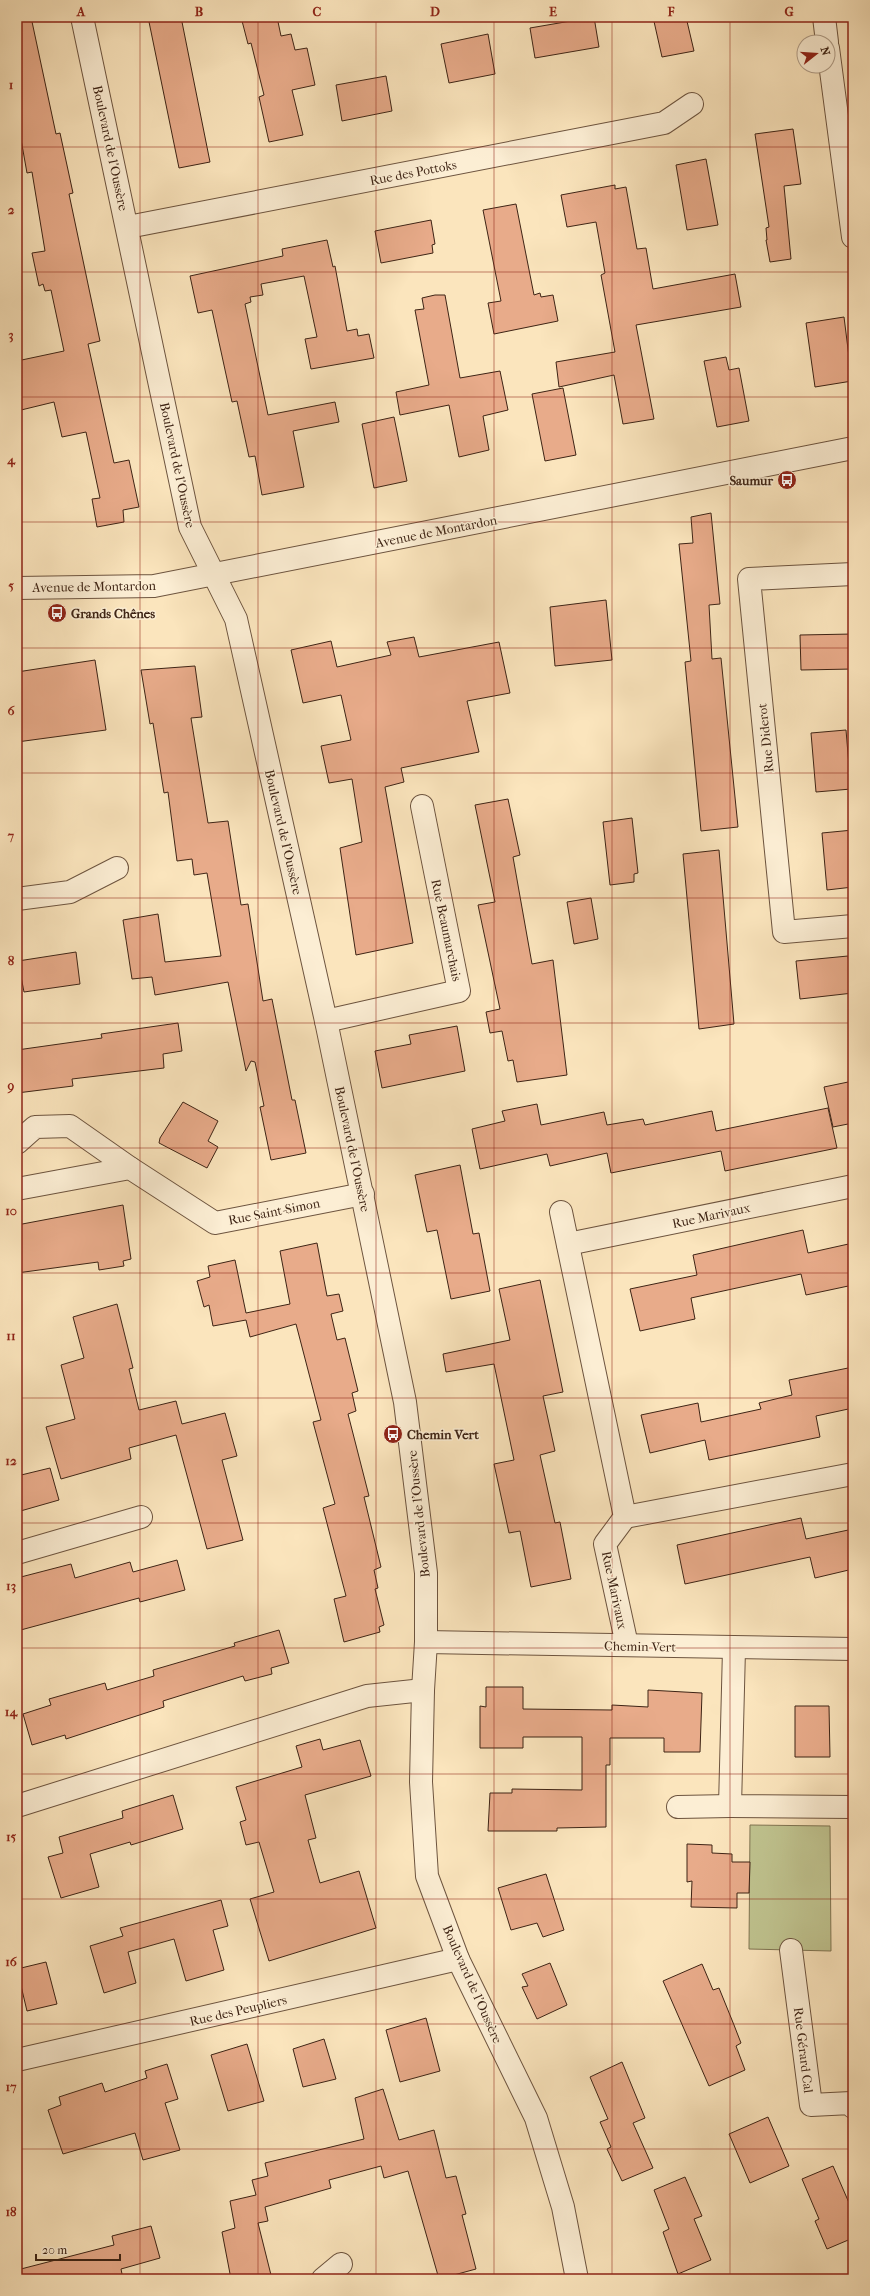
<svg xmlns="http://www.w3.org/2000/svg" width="870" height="2296" viewBox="0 0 870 2296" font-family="'IM FELL French Canon',serif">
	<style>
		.green { fill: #c0c490; stroke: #7f7452 }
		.building { fill: #e8ab8a; stroke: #3e2415 }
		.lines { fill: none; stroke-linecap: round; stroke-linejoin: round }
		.minor-casing { stroke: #6d543f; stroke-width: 24 }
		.tertiary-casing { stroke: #6d543f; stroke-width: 24 }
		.minor { stroke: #fceed4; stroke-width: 22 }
		.tertiary { stroke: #fceed4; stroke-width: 22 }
		.grid { fill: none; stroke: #8f2418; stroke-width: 1; stroke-opacity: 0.55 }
		.labels { text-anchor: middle; stroke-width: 3; stroke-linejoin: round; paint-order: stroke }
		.street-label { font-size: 13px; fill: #3e2415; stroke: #fceed4 }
		.poi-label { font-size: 13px; font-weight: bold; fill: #3e2415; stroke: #fceed4; text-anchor: start }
		.neatline { fill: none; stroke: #8f2418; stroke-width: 1.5 }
		.grid-label { font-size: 13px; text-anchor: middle; font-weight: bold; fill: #8f2418 }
	</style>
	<rect width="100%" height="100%" fill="#fbe5bd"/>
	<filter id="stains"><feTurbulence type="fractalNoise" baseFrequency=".005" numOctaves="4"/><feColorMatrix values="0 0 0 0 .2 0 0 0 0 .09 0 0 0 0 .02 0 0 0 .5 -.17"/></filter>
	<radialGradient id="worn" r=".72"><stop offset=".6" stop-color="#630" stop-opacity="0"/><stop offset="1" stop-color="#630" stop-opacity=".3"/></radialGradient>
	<path class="green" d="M 750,1825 L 830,1826 L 831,1951 L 749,1949 Z"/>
	<g class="building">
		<path d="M 17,17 L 31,17 L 56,134 L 60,133 L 73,193 L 69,194 L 100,341 L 88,344 L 114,463 L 129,460 L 139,507 L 123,510 L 124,522 L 97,527 L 92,499 L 100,498 L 86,432 L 62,437 L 54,402 L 17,411 L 17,361 L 64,351 L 51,290 L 45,291 L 43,284 L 39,286 L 32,253 L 45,251 L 32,172 L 27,173 L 17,117 Z"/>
		<path d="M 148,17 L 181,17 L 210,162 L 179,168 Z"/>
		<path d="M 241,17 L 277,17 L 281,36 L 291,34 L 295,50 L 307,48 L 315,85 L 292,90 L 303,135 L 269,142 L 259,97 L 264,95 L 251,43 L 248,44 Z"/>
		<path d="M 594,17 L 599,47 L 535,58 L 530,28 Z"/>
		<path d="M 653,17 L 686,17 L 694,51 L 662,57 Z"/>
		<path d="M 488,34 L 495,74 L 449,83 L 441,44 Z"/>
		<path d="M 386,76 L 392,111 L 342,121 L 336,85 Z"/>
		<path d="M 793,129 L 801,184 L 784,186 L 791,259 L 770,262 L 766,240 L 767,240 L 766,228 L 769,227 L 755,134 Z"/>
		<path d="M 706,159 L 718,225 L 687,230 L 676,165 Z"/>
		<path d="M 615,185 L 615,189 L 626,187 L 637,249 L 646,248 L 653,289 L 735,274 L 741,307 L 636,325 L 654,419 L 623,424 L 614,375 L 559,387 L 556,362 L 615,352 L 601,275 L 605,273 L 596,222 L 567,227 L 561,195 Z"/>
		<path d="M 516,204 L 534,295 L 540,293 L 541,297 L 553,295 L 558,321 L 494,334 L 488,303 L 501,301 L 483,210 Z"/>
		<path d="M 431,220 L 435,244 L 432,245 L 433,253 L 381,263 L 375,231 Z"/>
		<path d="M 327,240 L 333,267 L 335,266 L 347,331 L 357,329 L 358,336 L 369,334 L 374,358 L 311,369 L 305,339 L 317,337 L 304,276 L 261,284 L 263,295 L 250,297 L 251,302 L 245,304 L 268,415 L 335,402 L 339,422 L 293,431 L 304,487 L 262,495 L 255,456 L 249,457 L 237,401 L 232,402 L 212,310 L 198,313 L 190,276 L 283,256 L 282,249 Z"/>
		<path d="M 435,295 L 445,295 L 460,378 L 500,371 L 508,410 L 483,416 L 489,450 L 459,457 L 449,405 L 400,415 L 396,392 L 429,385 L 415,310 L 424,309 L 422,298 Z"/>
		<path d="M 844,317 L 852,381 L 815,387 L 806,323 Z"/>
		<path d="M 726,357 L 729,370 L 739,368 L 749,421 L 717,427 L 704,361 Z"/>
		<path d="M 563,388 L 576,455 L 545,461 L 532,394 Z"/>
		<path d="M 394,417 L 407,481 L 374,488 L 362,424 Z"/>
		<path d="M 711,513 L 720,604 L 709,605 L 712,659 L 721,658 L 738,827 L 701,831 L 685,662 L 691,661 L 679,544 L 693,543 L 691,517 Z"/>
		<path d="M 606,600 L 612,660 L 555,666 L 550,607 Z"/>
		<path d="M 853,634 L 853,669 L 801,670 L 800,635 Z"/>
		<path d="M 414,637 L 419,657 L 499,642 L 510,693 L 467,701 L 479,752 L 401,768 L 404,782 L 385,787 L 413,943 L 356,955 L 340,848 L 362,842 L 352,779 L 329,783 L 321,746 L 351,740 L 341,695 L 303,703 L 291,650 L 331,641 L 337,667 L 391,655 L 387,642 Z"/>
		<path d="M 95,660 L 106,730 L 17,742 L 17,672 Z"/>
		<path d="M 195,666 L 202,717 L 191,718 L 208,823 L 228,821 L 241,905 L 248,904 L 263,1001 L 272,999 L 292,1100 L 295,1100 L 306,1153 L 271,1160 L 260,1107 L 264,1106 L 255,1062 L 251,1061 L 246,1071 L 228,982 L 155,995 L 152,977 L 132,979 L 123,920 L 158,914 L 165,962 L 221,956 L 207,873 L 194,875 L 192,859 L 177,861 L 168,792 L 164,793 L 153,723 L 150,724 L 141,670 Z"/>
		<path d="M 846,730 L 851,789 L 816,792 L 811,733 Z"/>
		<path d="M 508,799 L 520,855 L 513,857 L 532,964 L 553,960 L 567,1075 L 517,1082 L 513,1060 L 508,1061 L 502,1031 L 490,1033 L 486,1012 L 500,1009 L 478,905 L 495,902 L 475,805 Z"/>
		<path d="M 632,818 L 638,873 L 634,874 L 634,882 L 610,885 L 603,822 Z"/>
		<path d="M 853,830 L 853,887 L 827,890 L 822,833 Z"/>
		<path d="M 719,850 L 734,1024 L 699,1029 L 683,854 Z"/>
		<path d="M 591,898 L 598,939 L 574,944 L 567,902 Z"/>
		<path d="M 76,952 L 80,984 L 24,992 L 18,961 Z"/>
		<path d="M 848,956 L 853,993 L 800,999 L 796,961 Z"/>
		<path d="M 178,1023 L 182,1051 L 163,1054 L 164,1068 L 72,1079 L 73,1086 L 17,1093 L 17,1050 L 102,1038 L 101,1034 Z"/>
		<path d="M 457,1026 L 465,1071 L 382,1088 L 375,1051 L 411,1044 L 409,1035 Z"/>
		<path d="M 853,1081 L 853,1123 L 833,1127 L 824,1087 Z"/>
		<path d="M 183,1102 L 218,1121 L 208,1141 L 218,1147 L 207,1168 L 159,1143 L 160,1138 Z"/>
		<path d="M 537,1104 L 541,1125 L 604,1112 L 607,1125 L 643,1119 L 645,1125 L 712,1111 L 716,1131 L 828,1108 L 837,1148 L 725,1171 L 721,1151 L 611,1173 L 607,1153 L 550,1166 L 547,1154 L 480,1169 L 472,1129 L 505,1121 L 502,1111 Z"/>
		<path d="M 460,1165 L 473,1234 L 479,1233 L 490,1291 L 451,1299 L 437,1230 L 427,1232 L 415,1175 Z"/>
		<path d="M 123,1205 L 131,1259 L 123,1261 L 124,1266 L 99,1270 L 98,1262 L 17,1273 L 17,1225 Z"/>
		<path d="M 803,1230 L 808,1253 L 853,1243 L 853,1285 L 806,1295 L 801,1274 L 691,1298 L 695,1319 L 640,1331 L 630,1289 L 697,1275 L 693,1255 Z"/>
		<path d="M 317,1243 L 327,1296 L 339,1294 L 343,1311 L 331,1314 L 337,1340 L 345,1338 L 358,1391 L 352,1393 L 356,1411 L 348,1414 L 369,1496 L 364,1497 L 381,1567 L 374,1570 L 378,1588 L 375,1589 L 384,1625 L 379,1627 L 380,1632 L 344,1642 L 334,1599 L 346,1596 L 323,1508 L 335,1504 L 313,1422 L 321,1420 L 296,1324 L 250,1337 L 246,1320 L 213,1326 L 209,1305 L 204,1307 L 197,1281 L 210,1277 L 208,1266 L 235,1260 L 246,1313 L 290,1304 L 280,1251 Z"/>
		<path d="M 540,1280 L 563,1392 L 543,1396 L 555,1451 L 540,1455 L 555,1523 L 560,1522 L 571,1579 L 531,1587 L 520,1531 L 509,1533 L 494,1464 L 514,1460 L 494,1364 L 446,1372 L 443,1354 L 510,1340 L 499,1289 Z"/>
		<path d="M 117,1304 L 133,1368 L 129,1369 L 139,1410 L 176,1401 L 182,1424 L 225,1413 L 237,1456 L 222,1460 L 243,1540 L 207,1549 L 176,1435 L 129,1448 L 131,1459 L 61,1479 L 46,1427 L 75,1419 L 61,1365 L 84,1358 L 73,1317 Z"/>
		<path d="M 853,1367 L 853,1408 L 816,1416 L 820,1437 L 709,1460 L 705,1440 L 650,1453 L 641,1415 L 698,1403 L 701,1422 L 761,1409 L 759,1403 L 792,1395 L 789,1380 Z"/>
		<path d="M 50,1468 L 59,1500 L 17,1512 L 17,1476 Z"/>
		<path d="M 801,1518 L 806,1539 L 853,1529 L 853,1569 L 815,1578 L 810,1557 L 685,1584 L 677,1545 Z"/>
		<path d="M 177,1560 L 185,1590 L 140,1602 L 139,1598 L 17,1631 L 17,1578 L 71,1564 L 75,1578 L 130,1562 L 133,1572 Z"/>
		<path d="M 279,1630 L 289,1663 L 271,1668 L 272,1674 L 245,1681 L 243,1676 L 163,1701 L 164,1707 L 66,1739 L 65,1735 L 32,1745 L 23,1714 L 51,1705 L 49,1699 L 105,1683 L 107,1690 L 154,1676 L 153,1670 L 235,1646 L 234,1643 Z"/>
		<path d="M 486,1687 L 523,1687 L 523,1709 L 612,1710 L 612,1705 L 648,1707 L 648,1690 L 702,1693 L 700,1752 L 664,1752 L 664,1738 L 610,1738 L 610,1765 L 606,1765 L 606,1827 L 557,1828 L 557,1831 L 488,1831 L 490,1793 L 512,1793 L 512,1789 L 582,1790 L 582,1737 L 523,1737 L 523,1748 L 480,1748 L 480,1706 L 486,1707 Z"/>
		<path d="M 795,1706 L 829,1706 L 830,1757 L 795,1757 Z"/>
		<path d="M 320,1739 L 323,1750 L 360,1740 L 371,1776 L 305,1795 L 316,1838 L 308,1840 L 320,1883 L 359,1871 L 376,1928 L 269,1961 L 250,1899 L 274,1892 L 259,1842 L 246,1845 L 240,1822 L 246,1820 L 236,1787 L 302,1767 L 296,1746 Z"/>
		<path d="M 173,1795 L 183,1829 L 131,1845 L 130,1842 L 90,1854 L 99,1887 L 61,1898 L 48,1857 L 63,1853 L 59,1837 L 123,1818 L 122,1811 Z"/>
		<path d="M 687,1844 L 712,1845 L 712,1853 L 732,1854 L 732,1862 L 750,1862 L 749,1893 L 737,1893 L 737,1908 L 691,1907 L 692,1881 L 687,1882 Z"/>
		<path d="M 546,1874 L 564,1930 L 543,1937 L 537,1923 L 511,1930 L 498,1888 Z"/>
		<path d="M 221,1900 L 228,1926 L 213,1930 L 224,1970 L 186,1981 L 174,1939 L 128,1952 L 136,1983 L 104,1993 L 90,1946 L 123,1936 L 120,1928 Z"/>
		<path d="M 46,1962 L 57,2004 L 27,2011 L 17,1969 Z"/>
		<path d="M 550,1963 L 567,2005 L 537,2019 L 522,1987 L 528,1986 L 522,1974 Z"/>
		<path d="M 702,1964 L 713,1990 L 719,1988 L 734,2025 L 741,2043 L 736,2046 L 745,2070 L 709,2086 L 663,1981 Z"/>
		<path d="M 426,2018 L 440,2071 L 400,2082 L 386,2030 Z"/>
		<path d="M 324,2039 L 336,2079 L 303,2087 L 293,2049 Z"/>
		<path d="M 247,2044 L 264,2101 L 228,2111 L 211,2055 Z"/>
		<path d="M 622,2062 L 645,2118 L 633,2123 L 653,2168 L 622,2181 L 607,2149 L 611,2147 L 600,2122 L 608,2119 L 590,2077 Z"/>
		<path d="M 167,2064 L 178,2099 L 165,2103 L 180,2150 L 143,2160 L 135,2133 L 63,2154 L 48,2110 L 61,2105 L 59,2097 L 102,2083 L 105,2092 L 147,2078 L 145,2071 Z"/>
		<path d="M 383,2089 L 399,2140 L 434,2130 L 446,2178 L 456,2176 L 466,2214 L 462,2215 L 476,2269 L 439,2279 L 408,2171 L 384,2178 L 381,2166 L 329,2180 L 331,2188 L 265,2207 L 268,2221 L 258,2223 L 272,2279 L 231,2279 L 222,2232 L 235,2228 L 230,2201 L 256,2195 L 252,2180 L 268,2176 L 265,2163 L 364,2139 L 355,2098 Z"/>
		<path d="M 768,2117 L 789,2166 L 750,2183 L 729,2134 Z"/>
		<path d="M 833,2166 L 853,2212 L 853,2238 L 827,2249 L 815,2221 L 819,2219 L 802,2179 Z"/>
		<path d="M 685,2177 L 702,2216 L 694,2219 L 711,2260 L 678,2274 L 663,2232 L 669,2229 L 654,2190 Z"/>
		<path d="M 151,2226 L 160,2258 L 121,2269 L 123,2279 L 17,2279 L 17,2270 L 114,2245 L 112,2236 Z"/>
	</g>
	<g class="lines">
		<g class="minor-casing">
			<g id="minor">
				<path d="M 824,17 L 827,42"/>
				<path d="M 828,48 L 853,237"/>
				<path d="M 128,227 L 664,123 L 692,104"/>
				<path d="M 853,574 L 749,579 L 784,932 L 853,926"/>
				<path d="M 17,899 L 70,892 L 117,868"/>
				<path d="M 326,1021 L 459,991 L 422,806"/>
				<path d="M 17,1143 L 35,1127 L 70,1126 L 130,1168"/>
				<path d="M 17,1189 L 130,1168 L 215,1223 L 363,1194"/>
				<path d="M 561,1212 L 625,1517 L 605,1544 L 627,1645"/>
				<path d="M 568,1244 L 853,1186"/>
				<path d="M 625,1517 L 853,1474"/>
				<path d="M 17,1553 L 141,1517"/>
				<path d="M 426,1642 L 853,1649"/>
				<path d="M 734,1649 L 730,1806 L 853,1807"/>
				<path d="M 17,1806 L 367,1696 L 423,1690"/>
				<path d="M 678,1807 L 730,1806"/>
				<path d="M 791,1950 L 811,2105 L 851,2103 L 853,2107"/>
				<path d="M 17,2060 L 458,1959"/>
				<path d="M 323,2279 L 341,2264"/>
			</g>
		</g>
		<g class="tertiary-casing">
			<g id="tertiary">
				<path d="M 82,17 L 190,527 L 236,619 L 326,1021 L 405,1402 L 426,1573 L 426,1642 L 423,1690 L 421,1782 L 427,1876 L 458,1959 L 536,2118 L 563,2207 L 577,2279"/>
				<path d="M 17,588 L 154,586 L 853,448"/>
			</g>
		</g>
		<use href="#minor" class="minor"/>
		<use href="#tertiary" class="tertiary"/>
	</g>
	<path class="grid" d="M 140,17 L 140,2279M 258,17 L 258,2279M 376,17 L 376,2279M 494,17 L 494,2279M 612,17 L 612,2279M 730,17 L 730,2279M 17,147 L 853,147M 17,272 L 853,272M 17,397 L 853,397M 17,522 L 853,522M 17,648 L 853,648M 17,773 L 853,773M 17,898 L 853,898M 17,1023 L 853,1023M 17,1148 L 853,1148M 17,1273 L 853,1273M 17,1398 L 853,1398M 17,1523 L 853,1523M 17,1648 L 853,1648M 17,1774 L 853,1774M 17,1899 L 853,1899M 17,2024 L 853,2024M 17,2149 L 853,2149"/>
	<defs>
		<g id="bus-disc" transform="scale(1)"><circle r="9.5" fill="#8f2418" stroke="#fceed4"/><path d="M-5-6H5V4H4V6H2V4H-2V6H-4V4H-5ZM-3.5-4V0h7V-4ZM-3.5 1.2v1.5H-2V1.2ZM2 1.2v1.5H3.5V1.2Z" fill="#fff"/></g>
	</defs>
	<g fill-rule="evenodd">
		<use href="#bus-disc" x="787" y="480"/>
		<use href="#bus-disc" x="57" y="613"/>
		<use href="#bus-disc" x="393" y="1434"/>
	</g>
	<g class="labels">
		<g class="street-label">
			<text transform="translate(111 148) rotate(78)" y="5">Boulevard de l'Oussère</text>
			<text transform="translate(413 172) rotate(-11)" y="5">Rue des Pottoks</text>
			<text transform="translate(178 465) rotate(78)" y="5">Boulevard de l'Oussère</text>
			<text transform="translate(436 531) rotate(-11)" y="5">Avenue de Montardon</text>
			<text transform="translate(94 586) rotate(-1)" y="5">Avenue de Montardon</text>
			<text transform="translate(765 738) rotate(-96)" y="5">Rue Diderot</text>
			<text transform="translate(284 832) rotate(77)" y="5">Boulevard de l'Oussère</text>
			<text transform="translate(447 930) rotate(78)" y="5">Rue Beaumarchais</text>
			<text transform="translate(353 1149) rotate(78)" y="5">Boulevard de l'Oussère</text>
			<text transform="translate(274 1211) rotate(-11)" y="5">Rue Saint-Simon</text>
			<text transform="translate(711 1215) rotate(-12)" y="5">Rue Marivaux</text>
			<text transform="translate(418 1514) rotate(-96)" y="5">Boulevard de l'Oussère</text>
			<text transform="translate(615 1590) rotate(78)" y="5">Rue Marivaux</text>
			<text transform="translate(640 1646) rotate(1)" y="5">Chemin Vert</text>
			<text transform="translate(473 1984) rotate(66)" y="5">Boulevard de l'Oussère</text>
			<text transform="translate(238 2010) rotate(-13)" y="5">Rue des Peupliers</text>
			<text transform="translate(804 2050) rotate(83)" y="5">Rue Gérard Cal</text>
		</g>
		<g class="poi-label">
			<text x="773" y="485" text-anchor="end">Saumur</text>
			<text x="71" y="618">Grands Chênes</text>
			<text x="407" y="1439">Chemin Vert</text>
		</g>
	</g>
	<rect width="870" height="2296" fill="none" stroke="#fbe5bd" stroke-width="44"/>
	<g transform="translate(816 54) rotate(73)"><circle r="19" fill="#fceed4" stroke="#b09d88"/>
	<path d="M0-3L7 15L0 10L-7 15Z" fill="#8f2418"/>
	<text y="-6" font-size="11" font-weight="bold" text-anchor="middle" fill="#3e2415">N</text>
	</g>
	<path d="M36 2254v6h84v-6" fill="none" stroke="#3e2415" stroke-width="2"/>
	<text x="42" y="2254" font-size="12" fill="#3e2415" stroke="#fceed4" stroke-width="3" paint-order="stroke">20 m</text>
	<rect x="22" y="22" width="826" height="2252" class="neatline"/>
	<g class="grid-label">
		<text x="81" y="16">A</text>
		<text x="199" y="16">B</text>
		<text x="317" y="16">C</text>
		<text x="435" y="16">D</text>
		<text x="553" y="16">E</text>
		<text x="671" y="16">F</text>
		<text x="789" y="16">G</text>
		<text x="11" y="89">1</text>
		<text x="11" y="214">2</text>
		<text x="11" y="339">3</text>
		<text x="11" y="464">4</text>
		<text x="11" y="590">5</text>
		<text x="11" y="715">6</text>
		<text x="11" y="840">7</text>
		<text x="11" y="965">8</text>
		<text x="11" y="1090">9</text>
		<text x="11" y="1215">10</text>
		<text x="11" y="1340">11</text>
		<text x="11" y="1465">12</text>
		<text x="11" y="1590">13</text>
		<text x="11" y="1716">14</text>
		<text x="11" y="1841">15</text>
		<text x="11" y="1966">16</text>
		<text x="11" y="2091">17</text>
		<text x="11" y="2216">18</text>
	</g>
	<rect width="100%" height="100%" filter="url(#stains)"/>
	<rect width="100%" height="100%" fill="url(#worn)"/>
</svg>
